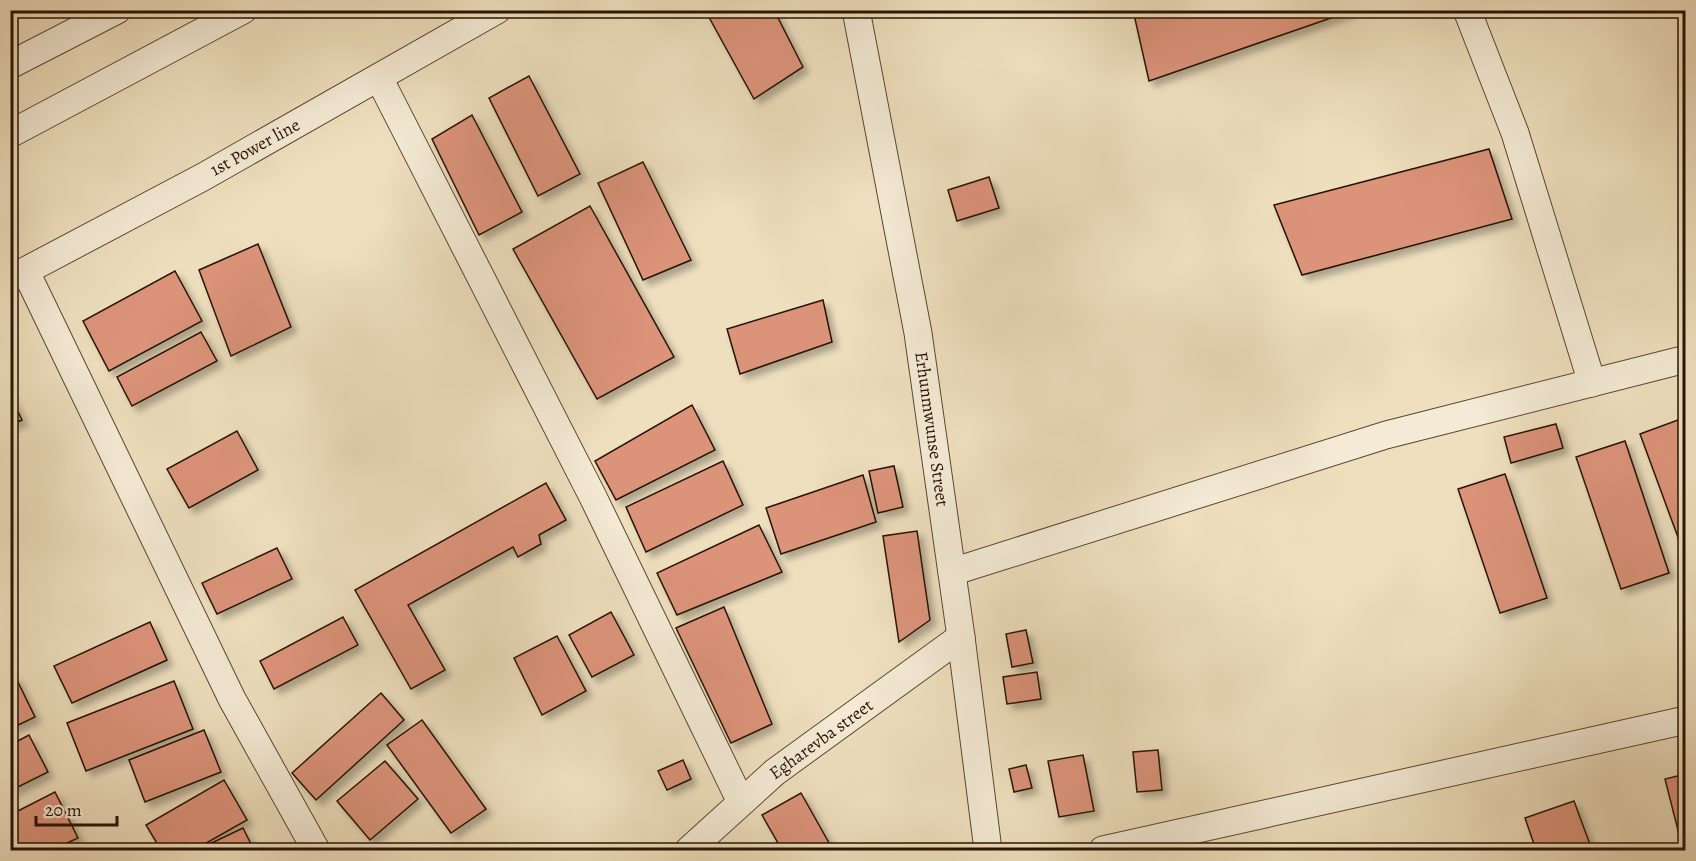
<svg xmlns="http://www.w3.org/2000/svg" width="1696" height="861" viewBox="0 0 1696 861" font-family="Alegreya,serif">
	<style>
		.building { fill: #db937a; stroke: #271301; stroke-width: 1.5; filter: url(#shadow) }
		.lines { fill: none; stroke-linecap: round; stroke-linejoin: round }
		.street-casing { stroke: #594630; stroke-width: 29 }
		.street { stroke: #f4ead5; stroke-width: 27 }
		.labels { text-anchor: middle; stroke-width: 5; stroke-linejoin: round; paint-order: stroke }
		.street-label { font-size: 18px; fill: #271301; stroke: #f4ead5 }
	</style>
	<defs>
		<filter id="shadow"><feDropShadow dx="5.5" dy="5.5" stdDeviation="3" flood-color="#0004"/></filter>
	</defs>
	<rect width="100%" height="100%" fill="#eedfbe"/>
	<filter id="stains"><feTurbulence type="fractalNoise" baseFrequency=".00333" numOctaves="4"/><feColorMatrix values="0 0 0 0 .2 0 0 0 0 .09 0 0 0 0 .02 0 0 0 .5 -.17"/></filter>
	<radialGradient id="worn" r=".72"><stop offset=".6" stop-color="#630" stop-opacity="0"/><stop offset="1" stop-color="#630" stop-opacity=".3"/></radialGradient>
	<g class="building">
		<path d="M 705,10 L 774,10 L 803,67 L 754,99 Z"/>
		<path d="M 1133,10 L 1354,10 L 1149,81 Z"/>
		<path d="M 529,76 L 580,174 L 538,196 L 489,98 Z"/>
		<path d="M 472,115 L 522,212 L 479,235 L 432,139 Z"/>
		<path d="M 1489,149 L 1512,219 L 1302,275 L 1274,205 Z"/>
		<path d="M 643,162 L 691,260 L 643,280 L 598,183 Z"/>
		<path d="M 989,177 L 999,208 L 957,221 L 948,190 Z"/>
		<path d="M 590,206 L 674,357 L 597,399 L 513,249 Z"/>
		<path d="M 258,244 L 291,327 L 231,356 L 199,270 Z"/>
		<path d="M 175,271 L 202,321 L 109,371 L 83,321 Z"/>
		<path d="M 823,300 L 832,342 L 740,374 L 727,329 Z"/>
		<path d="M 201,332 L 217,361 L 132,406 L 117,377 Z"/>
		<path d="M 10,395 L 22,420 L 10,425 Z"/>
		<path d="M 692,405 L 715,450 L 616,500 L 595,461 Z"/>
		<path d="M 1686,417 L 1686,559 L 1640,434 Z"/>
		<path d="M 1556,424 L 1563,448 L 1511,463 L 1504,437 Z"/>
		<path d="M 237,431 L 258,470 L 189,508 L 167,469 Z"/>
		<path d="M 1625,441 L 1669,573 L 1621,589 L 1576,457 Z"/>
		<path d="M 723,461 L 743,505 L 646,552 L 626,507 Z"/>
		<path d="M 894,466 L 903,507 L 878,513 L 869,471 Z"/>
		<path d="M 1505,474 L 1547,598 L 1500,613 L 1458,489 Z"/>
		<path d="M 863,475 L 876,522 L 781,554 L 766,508 Z"/>
		<path d="M 546,483 L 566,520 L 539,535 L 541,544 L 518,557 L 513,547 L 408,605 L 445,670 L 411,689 L 355,590 Z"/>
		<path d="M 759,525 L 782,572 L 677,615 L 657,573 Z"/>
		<path d="M 917,531 L 930,620 L 899,642 L 883,536 Z"/>
		<path d="M 277,548 L 292,579 L 217,614 L 202,583 Z"/>
		<path d="M 724,607 L 772,724 L 731,743 L 676,628 Z"/>
		<path d="M 611,612 L 634,655 L 592,677 L 569,635 Z"/>
		<path d="M 343,617 L 358,645 L 274,689 L 260,661 Z"/>
		<path d="M 150,622 L 167,660 L 72,703 L 54,666 Z"/>
		<path d="M 1026,630 L 1033,663 L 1012,667 L 1006,634 Z"/>
		<path d="M 557,636 L 586,691 L 542,715 L 514,658 Z"/>
		<path d="M 1037,672 L 1041,699 L 1007,704 L 1003,677 Z"/>
		<path d="M 15,676 L 35,717 L 10,729 L 10,678 Z"/>
		<path d="M 174,681 L 193,729 L 86,771 L 67,723 Z"/>
		<path d="M 381,693 L 404,720 L 316,800 L 292,773 Z"/>
		<path d="M 422,720 L 486,809 L 451,833 L 387,745 Z"/>
		<path d="M 204,730 L 221,772 L 145,802 L 129,760 Z"/>
		<path d="M 29,735 L 48,772 L 10,791 L 10,745 Z"/>
		<path d="M 1158,750 L 1162,790 L 1137,792 L 1133,752 Z"/>
		<path d="M 1083,755 L 1094,811 L 1059,817 L 1048,761 Z"/>
		<path d="M 683,760 L 691,779 L 667,790 L 658,771 Z"/>
		<path d="M 385,761 L 418,799 L 370,840 L 337,801 Z"/>
		<path d="M 1026,765 L 1032,788 L 1014,792 L 1009,769 Z"/>
		<path d="M 1686,774 L 1686,850 L 1683,850 L 1665,779 Z"/>
		<path d="M 224,780 L 247,820 L 194,850 L 161,850 L 146,825 Z"/>
		<path d="M 55,792 L 78,838 L 52,850 L 10,850 L 10,815 Z"/>
		<path d="M 801,793 L 833,850 L 782,850 L 762,815 Z"/>
		<path d="M 1574,801 L 1592,850 L 1536,850 L 1525,818 Z"/>
		<path d="M 243,828 L 254,850 L 197,850 Z"/>
	</g>
	<g class="lines">
		<g class="street-casing">
			<g id="street">
				<path d="M 856,10 L 918,333 L 961,637 L 988,850"/>
				<path d="M 1467,10 L 1515,133 L 1592,383"/>
				<path d="M 10,65 L 117,10"/>
				<path d="M 379,78 L 593,497 L 741,802"/>
				<path d="M 10,134 L 243,10"/>
				<path d="M 26,272 L 232,699 L 316,850"/>
				<path d="M 10,279 L 203,177 L 497,10"/>
				<path d="M 952,572 L 1386,435 L 1686,359"/>
				<path d="M 689,850 L 775,772 L 961,637"/>
				<path d="M 1103,850 L 1686,720"/>
			</g>
		</g>
		<use href="#street" class="street"/>
	</g>
	<g class="labels">
		<g class="street-label">
			<text transform="translate(255 147) rotate(-29)" y="6">1st Power line</text>
			<text transform="translate(932 429) rotate(82)" y="6">Erhunmwunse Street</text>
			<text transform="translate(821 739) rotate(-36)" y="6">Egharevba street</text>
		</g>
	</g>
	<rect width="1696" height="861" fill="none" stroke="#eedfbe" stroke-width="36"/>
	<rect x="12" y="12" width="1672" height="837" fill="none" stroke="#271301" stroke-width="3"/>
	<rect x="18" y="18" width="1660" height="825" fill="none" stroke="#271301" stroke-width="1.5"/>
	<path d="M36 816v9h81v-9" fill="none" stroke="#271301" stroke-width="3"/>
	<text x="45" y="816" font-size="18" fill="#271301" stroke="#f4ead5" stroke-width="4.5" paint-order="stroke">20 m</text>
	<rect width="100%" height="100%" filter="url(#stains)"/>
	<rect width="100%" height="100%" fill="url(#worn)"/>
</svg>
